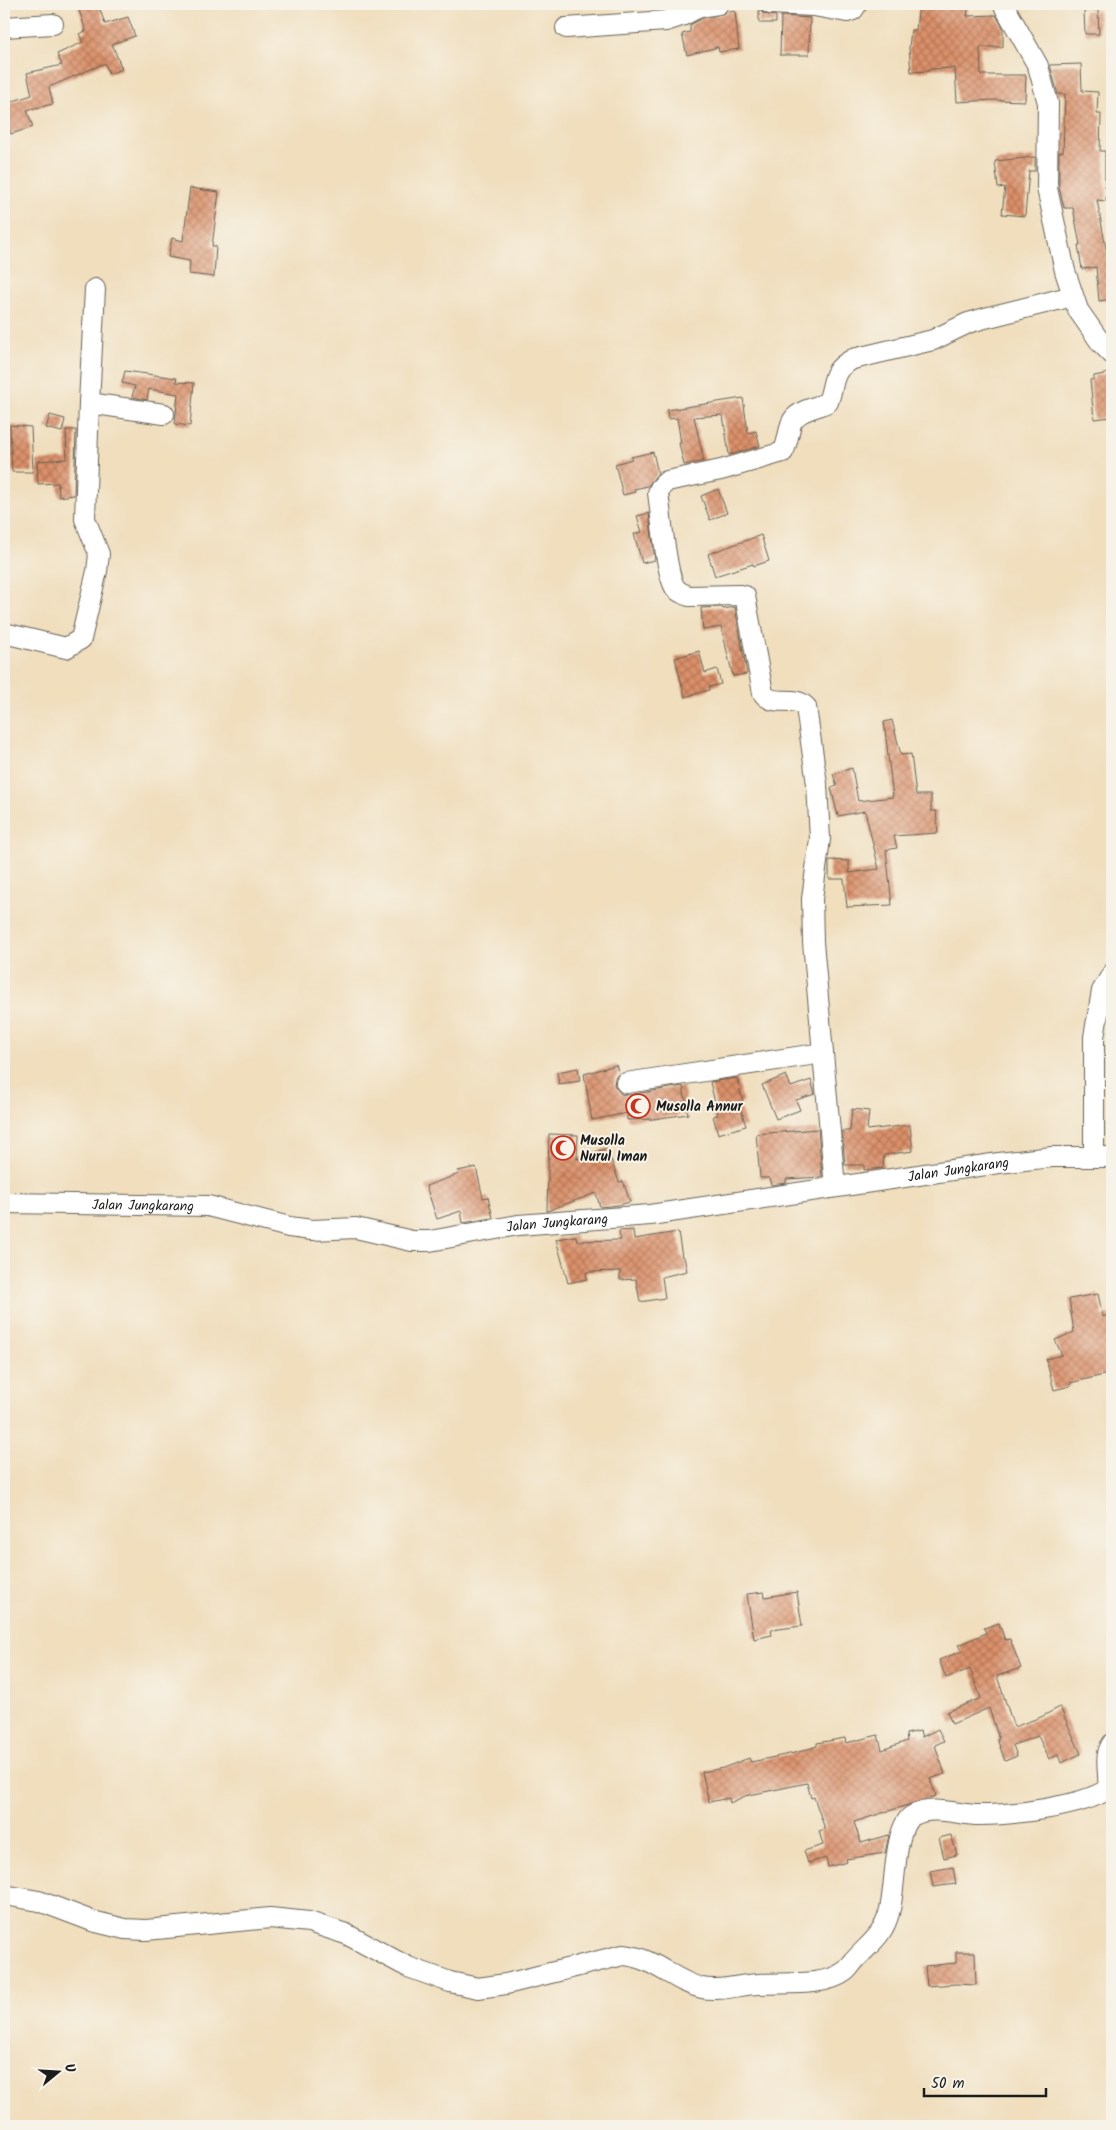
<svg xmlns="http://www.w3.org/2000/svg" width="1116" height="2130" viewBox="0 0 1116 2130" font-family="Kalam,sans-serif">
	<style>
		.building { fill: url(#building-cross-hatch) }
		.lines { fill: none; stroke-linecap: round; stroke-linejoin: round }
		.minor-casing { stroke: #666054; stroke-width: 22 }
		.minor { stroke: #fff; stroke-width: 20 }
		.labels { text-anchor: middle; stroke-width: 4; stroke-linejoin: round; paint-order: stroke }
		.poi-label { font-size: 14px; font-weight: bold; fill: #1c1c1c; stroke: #f7f3e8; text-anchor: start }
		.street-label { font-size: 14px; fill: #1c1c1c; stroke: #f7f3e8 }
	</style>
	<defs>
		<pattern id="building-cross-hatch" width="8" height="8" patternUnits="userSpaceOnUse" patternTransform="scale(1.25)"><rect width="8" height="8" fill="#db906a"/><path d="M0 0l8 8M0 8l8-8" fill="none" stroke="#b17556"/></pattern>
	</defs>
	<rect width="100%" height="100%" fill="#f7f3e8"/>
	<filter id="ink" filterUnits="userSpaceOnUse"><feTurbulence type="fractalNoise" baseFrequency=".02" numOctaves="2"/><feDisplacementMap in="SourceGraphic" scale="10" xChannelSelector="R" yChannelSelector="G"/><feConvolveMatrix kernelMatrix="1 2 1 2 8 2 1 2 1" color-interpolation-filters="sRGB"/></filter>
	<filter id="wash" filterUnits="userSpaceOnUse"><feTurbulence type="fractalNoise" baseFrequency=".0096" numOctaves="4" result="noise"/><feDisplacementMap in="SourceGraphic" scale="20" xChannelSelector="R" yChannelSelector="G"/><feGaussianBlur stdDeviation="1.12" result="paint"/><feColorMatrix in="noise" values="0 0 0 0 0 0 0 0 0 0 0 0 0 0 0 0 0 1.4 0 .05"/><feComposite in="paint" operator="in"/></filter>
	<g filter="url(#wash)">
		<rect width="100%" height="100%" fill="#f0debd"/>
		<g id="blocks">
			<g class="building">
				<path d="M 77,4 L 98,4 L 105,24 L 128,17 L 135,36 L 112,44 L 122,69 L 109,74 L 105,63 L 49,87 L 53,104 L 27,110 L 33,127 L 11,134 L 4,115 L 4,104 L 32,95 L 27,73 L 62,65 L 57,54 L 83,42 L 79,34 L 86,31 Z"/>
				<path d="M 919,4 L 954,9 L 954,4 L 969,4 L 967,16 L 996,15 L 1003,28 L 1003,47 L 980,47 L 981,75 L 1026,75 L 1025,101 L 994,100 L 957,102 L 955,68 L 929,69 L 929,71 L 911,72 L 909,48 L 911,30 L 916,30 Z"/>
				<path d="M 759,9 L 764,14 L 776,16 L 776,23 L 759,23 Z"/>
				<path d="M 1098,10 L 1099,34 L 1085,34 L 1084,11 Z"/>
				<path d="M 735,11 L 739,49 L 719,52 L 718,47 L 687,55 L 682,34 L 690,32 L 690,25 L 703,18 Z"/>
				<path d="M 781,16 L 810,18 L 809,55 L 780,55 Z"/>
				<path d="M 1081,64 L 1082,91 L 1098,92 L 1097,114 L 1101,114 L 1100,151 L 1105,151 L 1105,187 L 1107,187 L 1106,201 L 1097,200 L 1111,275 L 1112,275 L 1112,299 L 1099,301 L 1096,267 L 1082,269 L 1078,245 L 1080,245 L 1073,208 L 1064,208 L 1059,187 L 1059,152 L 1063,152 L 1065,94 L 1058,94 L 1050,65 Z"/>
				<path d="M 1035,157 L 1035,171 L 1029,171 L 1025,216 L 1002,214 L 1005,187 L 998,188 L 995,161 Z"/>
				<path d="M 190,188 L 219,192 L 212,246 L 216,246 L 214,277 L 189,274 L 190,261 L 168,257 L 172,238 L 183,241 Z"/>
				<path d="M 125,371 L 177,378 L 176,382 L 194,383 L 190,426 L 175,424 L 178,394 L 149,389 L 147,400 L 132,397 L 135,386 L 122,383 Z"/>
				<path d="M 1109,373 L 1112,391 L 1112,417 L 1094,419 L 1090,380 L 1094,379 L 1094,376 Z"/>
				<path d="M 743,398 L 748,433 L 756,431 L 760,446 L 729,455 L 723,415 L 694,417 L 704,461 L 684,465 L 679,443 L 681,443 L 677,418 L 668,419 L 667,410 Z"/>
				<path d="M 50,415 L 65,419 L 62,432 L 46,428 Z"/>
				<path d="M 10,425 L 31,427 L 33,472 L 12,472 Z"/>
				<path d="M 66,430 L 76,430 L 74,495 L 59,497 L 58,483 L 38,484 L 37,461 L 67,459 Z"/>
				<path d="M 653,452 L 658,473 L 648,486 L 634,489 L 635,492 L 623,495 L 615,464 L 632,459 L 631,457 Z"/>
				<path d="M 718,489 L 727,513 L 710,520 L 701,496 Z"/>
				<path d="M 649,513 L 655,560 L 642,563 L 634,534 L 642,532 L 637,516 Z"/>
				<path d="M 761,535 L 769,561 L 754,566 L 753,564 L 715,576 L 708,554 Z"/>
				<path d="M 722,607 L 723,609 L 735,607 L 747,674 L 733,676 L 721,627 L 703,630 L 701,608 Z"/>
				<path d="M 699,651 L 705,673 L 717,669 L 721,684 L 709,687 L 709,690 L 685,697 L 675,658 Z"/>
				<path d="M 892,720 L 901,755 L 911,754 L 916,795 L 931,795 L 931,811 L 936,811 L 938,833 L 894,836 L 897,848 L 886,850 L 892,905 L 847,907 L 844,879 L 829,879 L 829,860 L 849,861 L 849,873 L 879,869 L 865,811 L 838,816 L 831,788 L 837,786 L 833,774 L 852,768 L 858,801 L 893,797 L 884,722 Z"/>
				<path d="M 616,1065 L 619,1073 L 615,1078 L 614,1085 L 621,1094 L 628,1095 L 683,1086 L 688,1114 L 653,1119 L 627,1120 L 627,1113 L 592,1120 L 584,1074 Z"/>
				<path d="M 578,1068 L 580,1081 L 559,1084 L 557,1072 Z"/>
				<path d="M 786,1075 L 791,1087 L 811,1080 L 815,1094 L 796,1100 L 800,1110 L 776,1119 L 762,1085 Z"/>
				<path d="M 737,1078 L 743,1102 L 739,1103 L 746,1126 L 718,1134 L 713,1116 L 718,1115 L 710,1082 Z"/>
				<path d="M 852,1109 L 869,1111 L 867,1130 L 910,1125 L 913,1151 L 884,1155 L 883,1168 L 864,1170 L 864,1165 L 845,1165 L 842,1131 L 850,1131 Z"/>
				<path d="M 818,1129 L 822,1177 L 786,1179 L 786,1183 L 771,1185 L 769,1178 L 760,1178 L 756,1134 Z"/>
				<path d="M 549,1134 L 578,1135 L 577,1159 L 607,1148 L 619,1182 L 623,1181 L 630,1202 L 619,1205 L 600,1207 L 596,1193 L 547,1211 Z"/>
				<path d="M 476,1167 L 483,1198 L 488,1197 L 493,1218 L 463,1223 L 461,1211 L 437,1219 L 426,1186 L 459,1174 L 458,1171 Z"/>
				<path d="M 633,1230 L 634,1239 L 678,1232 L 682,1257 L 684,1257 L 687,1271 L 662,1277 L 665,1298 L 640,1302 L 636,1279 L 620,1280 L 620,1271 L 586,1272 L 587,1279 L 568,1283 L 556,1239 L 576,1236 L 577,1241 L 620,1240 L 619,1231 Z"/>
				<path d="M 1098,1294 L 1103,1317 L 1112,1313 L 1112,1373 L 1070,1383 L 1070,1386 L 1054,1390 L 1046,1359 L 1062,1355 L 1055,1340 L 1074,1332 L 1069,1299 Z"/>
				<path d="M 764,1592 L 765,1597 L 797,1592 L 802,1626 L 771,1630 L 772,1635 L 754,1639 L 747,1594 Z"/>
				<path d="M 999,1623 L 1005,1640 L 1010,1639 L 1021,1668 L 997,1676 L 1014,1727 L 1041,1717 L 1060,1707 L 1081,1754 L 1061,1763 L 1058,1755 L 1049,1759 L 1038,1736 L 1013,1745 L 1017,1756 L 1005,1761 L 997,1739 L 999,1739 L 989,1708 L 952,1724 L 947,1712 L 981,1698 L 970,1669 L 946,1678 L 939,1660 L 962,1651 L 959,1645 L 986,1633 L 984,1628 Z"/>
				<path d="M 938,1729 L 944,1741 L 935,1745 L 945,1774 L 930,1779 L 936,1796 L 854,1822 L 861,1843 L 889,1835 L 885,1853 L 846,1859 L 847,1862 L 828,1867 L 826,1858 L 808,1863 L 804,1851 L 823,1845 L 819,1831 L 825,1829 L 814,1797 L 811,1798 L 807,1783 L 745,1796 L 730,1803 L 729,1798 L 709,1802 L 702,1772 L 723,1768 L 749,1758 L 751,1762 L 799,1752 L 817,1746 L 817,1743 L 845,1738 L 846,1743 L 878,1735 L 882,1750 L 907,1741 L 906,1734 L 920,1731 L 922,1737 Z"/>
				<path d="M 951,1835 L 957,1855 L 944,1858 L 939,1838 Z"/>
				<path d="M 953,1867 L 956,1884 L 933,1887 L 930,1871 Z"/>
				<path d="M 956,1952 L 975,1952 L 976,1985 L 956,1984 L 927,1986 L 925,1966 L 956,1963 Z"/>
			</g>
		</g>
	</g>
	<g filter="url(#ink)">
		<use href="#blocks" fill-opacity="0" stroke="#666054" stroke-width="1"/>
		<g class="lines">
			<g class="minor-casing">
				<g id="minor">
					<path d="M 770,4 L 814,6 L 847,12 L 853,10 L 857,4"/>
					<path d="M 1003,4 L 1038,66 L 1048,103 L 1047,188 L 1065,271 L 1078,310 L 1101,343 L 1112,354"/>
					<path d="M 4,27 L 53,24"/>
					<path d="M 566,28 L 666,21 L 684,15 L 699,7 L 718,4"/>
					<path d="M 89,403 L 164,414"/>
					<path d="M 4,633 L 66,648 L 81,639 L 97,571 L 99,554 L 85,519 L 89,403 L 95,289"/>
					<path d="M 626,1083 L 823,1053"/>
					<path d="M 1094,1157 L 1094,1037 L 1102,991 L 1112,974"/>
					<path d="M 835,1187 L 813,942 L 812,899 L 820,839 L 817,784 L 806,707 C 794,694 773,708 763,693 L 745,596 L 740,595 L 689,596 C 684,594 680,593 676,589 C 666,577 661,512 658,493 L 660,488 L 667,481 L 721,470 L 783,452 C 788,443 788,434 791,424 C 796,410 816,408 828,402 C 836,380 830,371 853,359 L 933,340 L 968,323 L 985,318 L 1073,296"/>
					<path id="s1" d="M 4,1203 L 208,1206 L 289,1227 L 312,1230 L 356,1228 L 412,1241 L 430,1241 L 518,1225 L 650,1215 L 999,1163 L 1052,1157 L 1112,1157"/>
					<path d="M 4,1895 L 39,1901 L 92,1921 L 125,1929 L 146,1930 L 270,1918 L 309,1922 L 346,1934 L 408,1967 L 450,1982 L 478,1988 L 506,1984 L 623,1955 C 654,1957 674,1982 702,1988 C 720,1992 741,1984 759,1984 C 783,1982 824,1987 844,1972 C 848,1970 851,1964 854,1961 C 869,1944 883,1936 889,1913 C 896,1891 893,1828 912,1816 C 932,1804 959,1815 979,1815 C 1011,1815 1082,1807 1108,1789 C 1110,1774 1103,1757 1112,1744"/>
				</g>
			</g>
			<use href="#minor" class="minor"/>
		</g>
	</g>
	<defs>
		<g id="mosque-ring" transform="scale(1.25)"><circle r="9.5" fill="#f7f3e8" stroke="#c8321e" stroke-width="1.5"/><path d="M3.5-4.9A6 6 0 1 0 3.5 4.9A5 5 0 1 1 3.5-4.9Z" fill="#c8321e"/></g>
	</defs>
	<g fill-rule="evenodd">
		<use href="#mosque-ring" x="638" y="1106"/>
		<use href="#mosque-ring" x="563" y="1148"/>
	</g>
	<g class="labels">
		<g class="poi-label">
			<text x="656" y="1111">Musolla Annur</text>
			<text x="580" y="1145">Musolla<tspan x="580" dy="16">Nurul Iman</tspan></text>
		</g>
		<g class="street-label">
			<text dy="5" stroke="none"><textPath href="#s1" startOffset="964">Jalan Jungkarang</textPath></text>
			<text dy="5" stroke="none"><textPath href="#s1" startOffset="139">Jalan Jungkarang</textPath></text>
			<text dy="5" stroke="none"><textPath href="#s1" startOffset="559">Jalan Jungkarang</textPath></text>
		</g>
	</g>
	<rect width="1116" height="2130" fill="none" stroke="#f7f3e8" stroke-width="20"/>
	<g transform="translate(58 2072) rotate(72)" stroke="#f7f3e8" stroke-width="4" paint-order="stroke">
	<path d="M0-4L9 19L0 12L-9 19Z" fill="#1c1c1c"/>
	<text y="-8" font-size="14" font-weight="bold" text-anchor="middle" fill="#1c1c1c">U</text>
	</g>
	<path d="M924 2088v8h122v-8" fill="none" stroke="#1c1c1c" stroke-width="2.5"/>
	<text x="931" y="2088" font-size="15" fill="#1c1c1c" stroke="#f7f3e8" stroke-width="4" paint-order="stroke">50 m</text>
</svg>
